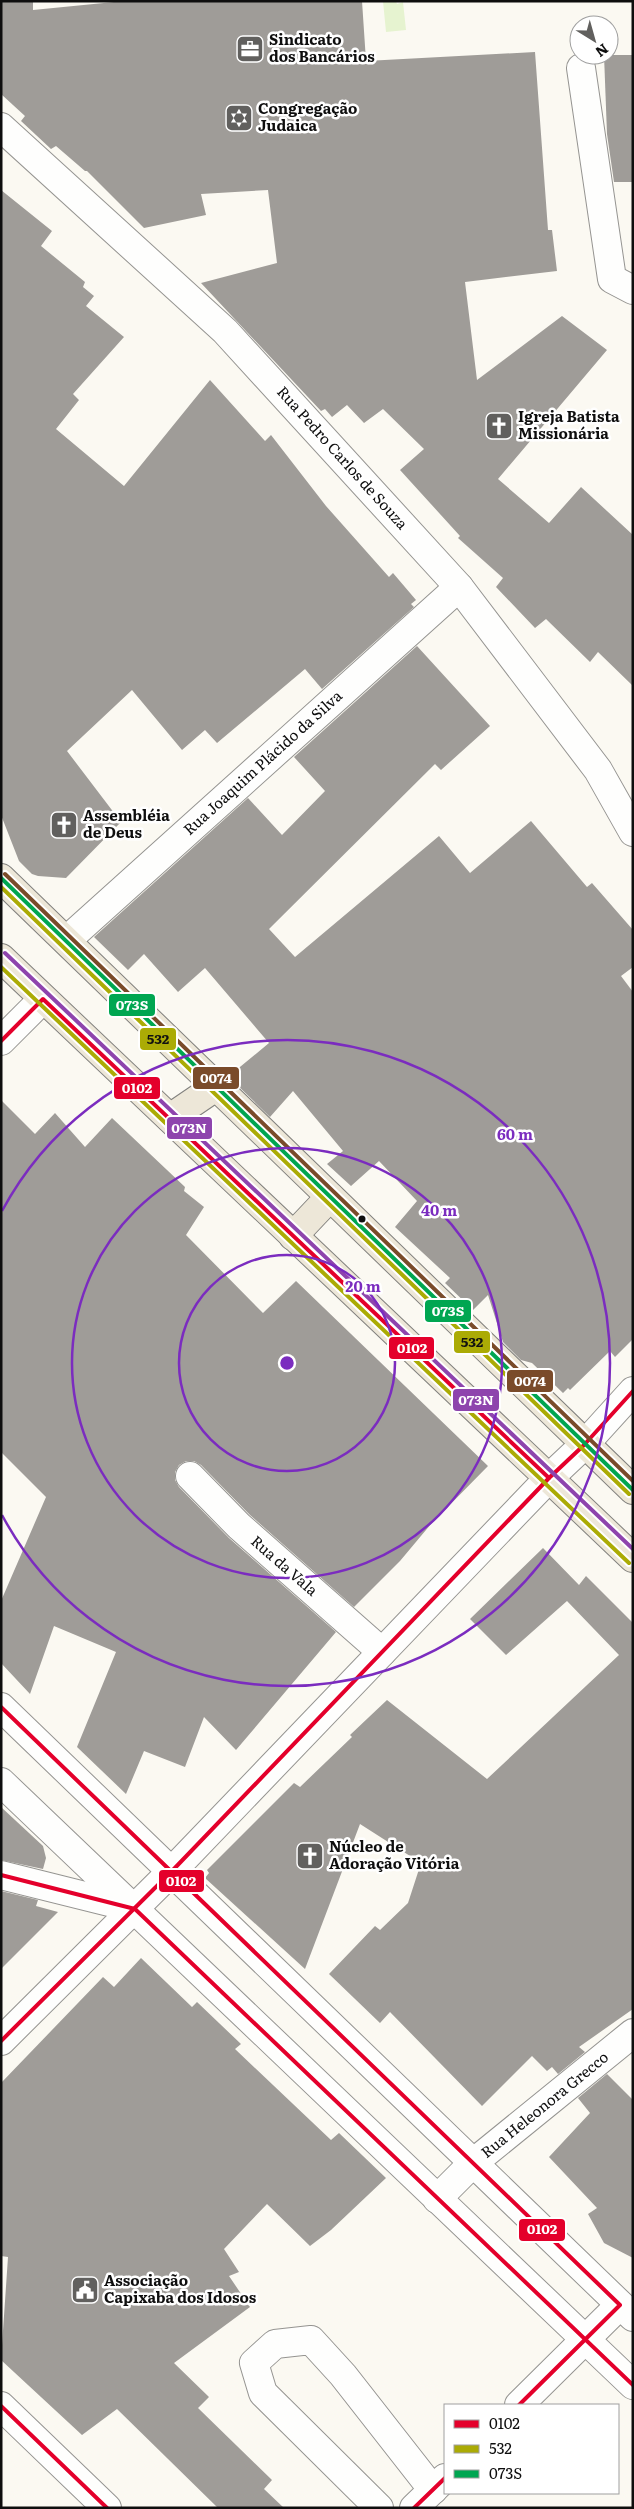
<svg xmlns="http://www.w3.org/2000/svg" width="634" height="2509" viewBox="0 0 634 2509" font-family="Literata,serif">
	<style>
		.green { fill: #e6f3d0 }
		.building { fill: #9f9c98 }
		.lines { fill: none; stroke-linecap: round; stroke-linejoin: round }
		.minor-casing { stroke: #959491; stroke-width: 30 }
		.major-casing { stroke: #82817e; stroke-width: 30 }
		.minor { stroke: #fefefd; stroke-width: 28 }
		.major { stroke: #ede7d8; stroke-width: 28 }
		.bus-1-casing { stroke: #fff; stroke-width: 8 }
		.bus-2-casing { stroke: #fff; stroke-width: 8 }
		.bus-3-casing { stroke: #fff; stroke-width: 8 }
		.bus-4-casing { stroke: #fff; stroke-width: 8 }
		.bus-5-casing { stroke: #fff; stroke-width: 8 }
		.bus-1 { stroke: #e4002b; stroke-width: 4 }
		.bus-2 { stroke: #abab05; stroke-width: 4 }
		.bus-3 { stroke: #00a651; stroke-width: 4 }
		.bus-4 { stroke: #7a4b2a; stroke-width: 4 }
		.bus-5 { stroke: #8e44ad; stroke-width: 4 }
		.ring { fill: none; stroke: #7b2cbf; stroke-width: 2.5 }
		.bus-dot { fill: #0e0e0e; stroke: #fff; stroke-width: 2 }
		.labels { text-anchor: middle; stroke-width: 5; stroke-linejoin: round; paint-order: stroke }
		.poi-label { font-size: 15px; font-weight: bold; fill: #0e0e0e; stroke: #fff; text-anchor: start }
		.street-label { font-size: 15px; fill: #0e0e0e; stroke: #fff }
		.centre { fill: #7b2cbf; stroke: #fff; stroke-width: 2.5 }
		.ring-label { font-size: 15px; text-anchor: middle; font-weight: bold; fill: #7b2cbf; stroke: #fff; stroke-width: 5; stroke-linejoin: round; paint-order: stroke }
		.line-badge { stroke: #fff; stroke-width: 2 }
		.badge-label { font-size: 14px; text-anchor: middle; font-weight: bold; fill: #fff }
		.pale-badge-label { font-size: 14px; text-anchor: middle; font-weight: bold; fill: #111 }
	</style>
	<rect width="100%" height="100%" fill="#fbf9f2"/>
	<path class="green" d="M 383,1 L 396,1 L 397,4 L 403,2 L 406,30 L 386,32 Z"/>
	<g class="building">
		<path d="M 1,1 L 33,1 L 33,10 L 124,1 L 362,1 L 366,61 L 535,52 L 548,230 L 552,230 L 557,271 L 465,282 L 477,380 L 562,316 L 607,350 L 498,479 L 549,523 L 581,487 L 633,535 L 633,686 L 598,652 L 590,662 L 546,619 L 535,628 L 496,587 L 503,578 L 458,538 L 460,536 L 400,470 L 424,449 L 383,409 L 364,423 L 347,405 L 332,417 L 325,409 L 321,411 L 201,283 L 277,263 L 268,190 L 201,194 L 206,215 L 144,228 L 87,171 L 85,171 L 56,146 L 51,149 L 21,121 L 25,116 L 1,94 Z"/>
		<path d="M 604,55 L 633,55 L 633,182 L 614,182 L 607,134 Z"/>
		<path d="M 1,190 L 52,231 L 41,246 L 85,282 L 83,287 L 94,296 L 86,306 L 124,337 L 73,394 L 79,400 L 56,429 L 124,486 L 210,380 L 265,441 L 271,435 L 326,506 L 389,577 L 393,573 L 416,600 L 411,604 L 414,607 L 322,689 L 305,669 L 217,743 L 205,730 L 182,750 L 132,690 L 67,751 L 121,822 L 66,878 L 38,876 L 32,874 L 19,861 L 1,815 Z"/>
		<path d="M 417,646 L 490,726 L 441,770 L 435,764 L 269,929 L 295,957 L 439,836 L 470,873 L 531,821 L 587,887 L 592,883 L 633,930 L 633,967 L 621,976 L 633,992 L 633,1339 L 615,1357 L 610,1351 L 570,1390 L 568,1388 L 563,1393 L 532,1363 L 521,1360 L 503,1342 L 488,1295 L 473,1310 L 445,1283 L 450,1278 L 395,1227 L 417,1201 L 379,1161 L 351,1186 L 327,1164 L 343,1151 L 293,1091 L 270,1117 L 230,1078 L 229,1076 L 269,1043 L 205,968 L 178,992 L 144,954 L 128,970 L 94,937 L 248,798 L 282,835 L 325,791 L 294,757 Z"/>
		<path d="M 1,1100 L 35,1134 L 55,1113 L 85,1147 L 112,1118 L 185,1187 L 184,1191 L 204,1207 L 186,1235 L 263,1313 L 296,1281 L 488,1466 L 431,1524 L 400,1561 L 354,1607 L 250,1515 L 201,1465 L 194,1461 L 186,1461 L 179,1465 L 175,1472 L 175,1480 L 179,1487 L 229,1538 L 336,1632 L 236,1750 L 204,1717 L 185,1767 L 144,1751 L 126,1794 L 77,1747 L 116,1652 L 54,1626 L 30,1694 L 1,1663 L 1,1601 L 46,1497 L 1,1452 Z"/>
		<path d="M 543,1548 L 579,1585 L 586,1576 L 633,1623 L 633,2009 L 579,2047 L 585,2052 L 558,2074 L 552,2067 L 547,2071 L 532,2056 L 482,2106 L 390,2012 L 380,2023 L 329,1974 L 375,1926 L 380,1930 L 408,1903 L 421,1863 L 360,1824 L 305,1969 L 205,1878 L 209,1873 L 207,1870 L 294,1783 L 300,1787 L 352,1737 L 350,1735 L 387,1700 L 487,1779 L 619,1655 L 567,1601 L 506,1655 L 470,1619 Z"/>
		<path d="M 1,1807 L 43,1846 L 46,1858 L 43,1869 L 1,1860 Z"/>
		<path d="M 1,1891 L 38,1900 L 36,1906 L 58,1912 L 1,1969 Z"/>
		<path d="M 141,1958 L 192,2007 L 197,2002 L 241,2044 L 235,2049 L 331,2140 L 339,2133 L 386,2178 L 331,2230 L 310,2246 L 267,2204 L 224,2249 L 239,2272 L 229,2276 L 250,2307 L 174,2363 L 209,2397 L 198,2408 L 272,2480 L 264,2489 L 284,2508 L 218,2508 L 117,2409 L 82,2435 L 1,2360 L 8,2257 L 1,2256 L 1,2083 L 103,1977 L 114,1987 Z"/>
		<path d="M 607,2074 L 633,2100 L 633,2258 L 604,2243 L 588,2214 L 597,2208 L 549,2157 L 590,2113 L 578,2098 Z"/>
	</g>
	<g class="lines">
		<g class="minor-casing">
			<g id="minor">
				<path d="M 581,68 L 612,279 L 633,290"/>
				<path d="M 1,127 L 225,331 L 459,587 L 598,770 L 633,832"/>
				<path d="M 67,940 L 459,587"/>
				<path d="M 1,1041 L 43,999"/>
				<path d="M 190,1476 L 239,1526 L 382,1652"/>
				<path d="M 1,1707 L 633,2317"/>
				<path d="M 1,1782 L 633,2385"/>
				<path d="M 1,1875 L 133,1908"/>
				<path d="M 1,2041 L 172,1871 L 549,1478 L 584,1445 L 633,1391"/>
				<path d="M 437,2199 L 473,2163 L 633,2033"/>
				<path d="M 519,2405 L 620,2305"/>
				<path d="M 1,2406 L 107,2508"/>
				<path d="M 379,2508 L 263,2393 L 254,2363 L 275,2344 L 311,2340 L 343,2375 L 433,2490"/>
				<path d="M 414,2508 L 445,2478"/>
			</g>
		</g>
		<g class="major-casing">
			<g id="major">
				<path d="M 1,878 L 633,1490"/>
				<path d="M 1,958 L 633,1558"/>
				<path d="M 170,1118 L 217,1086"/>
				<path d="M 293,1236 L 330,1197"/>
			</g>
		</g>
		<use href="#minor" class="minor"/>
		<use href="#major" class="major"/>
		<g class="bus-1-casing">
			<g id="bus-1">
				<path d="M 1,1041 L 43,999 L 549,1478"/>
				<path d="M 1,1707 L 620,2305 L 519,2405"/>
				<path d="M 1,1875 L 135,1909 L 633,2385"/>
				<path d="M 1,2041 L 172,1871 L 549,1478 L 584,1445 L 633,1391"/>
				<path d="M 1,2406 L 107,2508"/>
				<path d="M 414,2508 L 445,2478"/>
			</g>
		</g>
		<g class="bus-2-casing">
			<g id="bus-2">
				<path d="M 1,887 L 629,1494"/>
				<path d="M 1,967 L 629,1563"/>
			</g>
		</g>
		<g class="bus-3-casing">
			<path id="bus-3" d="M 1,878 L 633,1490"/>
		</g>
		<g class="bus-4-casing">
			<path id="bus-4" d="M 5,874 L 633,1481"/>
		</g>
		<g class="bus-5-casing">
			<path id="bus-5" d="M 5,953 L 633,1549"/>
		</g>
		<use href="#bus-1" class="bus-1"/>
		<use href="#bus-2" class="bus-2"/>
		<use href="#bus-3" class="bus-3"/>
		<use href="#bus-4" class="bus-4"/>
		<use href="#bus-5" class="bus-5"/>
	</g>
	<g class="ring">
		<circle cx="287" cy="1363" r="108"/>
		<circle cx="287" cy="1363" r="215"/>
		<path d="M2 1211A323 323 0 1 1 2 1515"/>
	</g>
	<defs>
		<g id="office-square" transform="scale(1.4375)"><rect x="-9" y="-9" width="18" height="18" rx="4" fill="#61605e" stroke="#fff"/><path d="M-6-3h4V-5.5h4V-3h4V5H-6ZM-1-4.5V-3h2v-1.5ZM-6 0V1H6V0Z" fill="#fff"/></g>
		<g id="synagogue-square" transform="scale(1.4375)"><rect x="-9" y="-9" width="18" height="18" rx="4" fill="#61605e" stroke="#fff"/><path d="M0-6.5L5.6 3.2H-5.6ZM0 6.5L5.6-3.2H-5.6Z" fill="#fff"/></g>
		<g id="church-square" transform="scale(1.4375)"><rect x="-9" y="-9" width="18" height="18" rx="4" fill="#61605e" stroke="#fff"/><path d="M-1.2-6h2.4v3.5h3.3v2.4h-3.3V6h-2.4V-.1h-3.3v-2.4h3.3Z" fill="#fff"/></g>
		<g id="civic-square" transform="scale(1.4375)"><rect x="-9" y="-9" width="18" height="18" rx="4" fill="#61605e" stroke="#fff"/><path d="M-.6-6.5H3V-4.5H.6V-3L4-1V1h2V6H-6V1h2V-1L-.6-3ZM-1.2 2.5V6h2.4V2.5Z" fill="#fff"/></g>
	</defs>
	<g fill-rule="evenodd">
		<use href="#office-square" x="250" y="49"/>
		<use href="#synagogue-square" x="239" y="118"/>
		<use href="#church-square" x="499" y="426"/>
		<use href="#church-square" x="64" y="825"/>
		<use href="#church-square" x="310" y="1856"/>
		<use href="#civic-square" x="85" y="2290"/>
	</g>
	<circle class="bus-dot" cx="362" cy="1219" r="4.5"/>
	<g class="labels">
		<g class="poi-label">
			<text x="269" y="45">Sindicato<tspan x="269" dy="17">dos Bancários</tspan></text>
			<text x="258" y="114">Congregação<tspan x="258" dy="17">Judaica</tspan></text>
			<text x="518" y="422">Igreja Batista<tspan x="518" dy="17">Missionária</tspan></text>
			<text x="83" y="821">Assembléia<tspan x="83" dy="17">de Deus</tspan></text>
			<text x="329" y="1852">Núcleo de<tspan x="329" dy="17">Adoração Vitória</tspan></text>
			<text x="104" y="2286">Associação<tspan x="104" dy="17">Capixaba dos Idosos</tspan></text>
		</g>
		<g class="street-label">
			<text transform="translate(342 458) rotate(48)" y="5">Rua Pedro Carlos de Souza</text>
			<text transform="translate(263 763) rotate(-42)" y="5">Rua Joaquim Plácido da Silva</text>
			<text transform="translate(284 1566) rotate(41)" y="5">Rua da Vala</text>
			<text transform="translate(545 2105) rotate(-39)" y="5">Rua Heleonora Grecco</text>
		</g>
	</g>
	<circle cx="287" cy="1363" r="8" class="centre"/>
	<g class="ring-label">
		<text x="515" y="1140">60 m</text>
		<text x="439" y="1216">40 m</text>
		<text x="363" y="1292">20 m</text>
	</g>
	<g class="line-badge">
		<rect x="108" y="993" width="48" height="24" rx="5" fill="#00a651"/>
		<rect x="139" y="1027" width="38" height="24" rx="5" fill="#abab05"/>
		<rect x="192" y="1066" width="48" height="24" rx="5" fill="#7a4b2a"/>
		<rect x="113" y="1076" width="48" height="24" rx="5" fill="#e4002b"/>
		<rect x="166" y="1116" width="47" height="24" rx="5" fill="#8e44ad"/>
		<rect x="424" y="1299" width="48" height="24" rx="5" fill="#00a651"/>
		<rect x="453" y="1330" width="38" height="24" rx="5" fill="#abab05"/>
		<rect x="388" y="1336" width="47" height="24" rx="5" fill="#e4002b"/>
		<rect x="506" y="1369" width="48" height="24" rx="5" fill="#7a4b2a"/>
		<rect x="452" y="1388" width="48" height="24" rx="5" fill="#8e44ad"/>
		<rect x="158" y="1869" width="47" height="24" rx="5" fill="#e4002b"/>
		<rect x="518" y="2218" width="48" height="24" rx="5" fill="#e4002b"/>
	</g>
	<g class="badge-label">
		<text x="132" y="1010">073S</text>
		<text x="216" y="1083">0074</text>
		<text x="137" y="1093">0102</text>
		<text x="189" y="1133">073N</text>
		<text x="448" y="1316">073S</text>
		<text x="412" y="1353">0102</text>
		<text x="530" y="1386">0074</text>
		<text x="476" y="1405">073N</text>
		<text x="181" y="1886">0102</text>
		<text x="542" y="2234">0102</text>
	</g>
	<g class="pale-badge-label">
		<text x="158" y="1044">532</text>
		<text x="472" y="1347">532</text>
	</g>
	<rect width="634" height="2509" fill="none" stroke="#0e0e0e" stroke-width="5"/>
	<rect x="444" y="2404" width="175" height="90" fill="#ffffff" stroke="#9f9f9f"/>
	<rect x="454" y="2420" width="25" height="8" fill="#e4002b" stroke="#9f9f9f"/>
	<text x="489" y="2429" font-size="15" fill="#0e0e0e">0102</text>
	<rect x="454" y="2445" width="25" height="8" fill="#abab05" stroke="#9f9f9f"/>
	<text x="489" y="2454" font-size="15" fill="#0e0e0e">532</text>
	<rect x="454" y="2470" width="25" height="8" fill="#00a651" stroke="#9f9f9f"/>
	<text x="489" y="2479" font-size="15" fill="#0e0e0e">073S</text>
	<g transform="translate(594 40) rotate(143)"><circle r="24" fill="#ffffff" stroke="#9f9f9f"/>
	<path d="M0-4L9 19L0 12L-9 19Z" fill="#61605e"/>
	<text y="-8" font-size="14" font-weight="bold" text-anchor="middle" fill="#0e0e0e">N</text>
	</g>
</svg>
